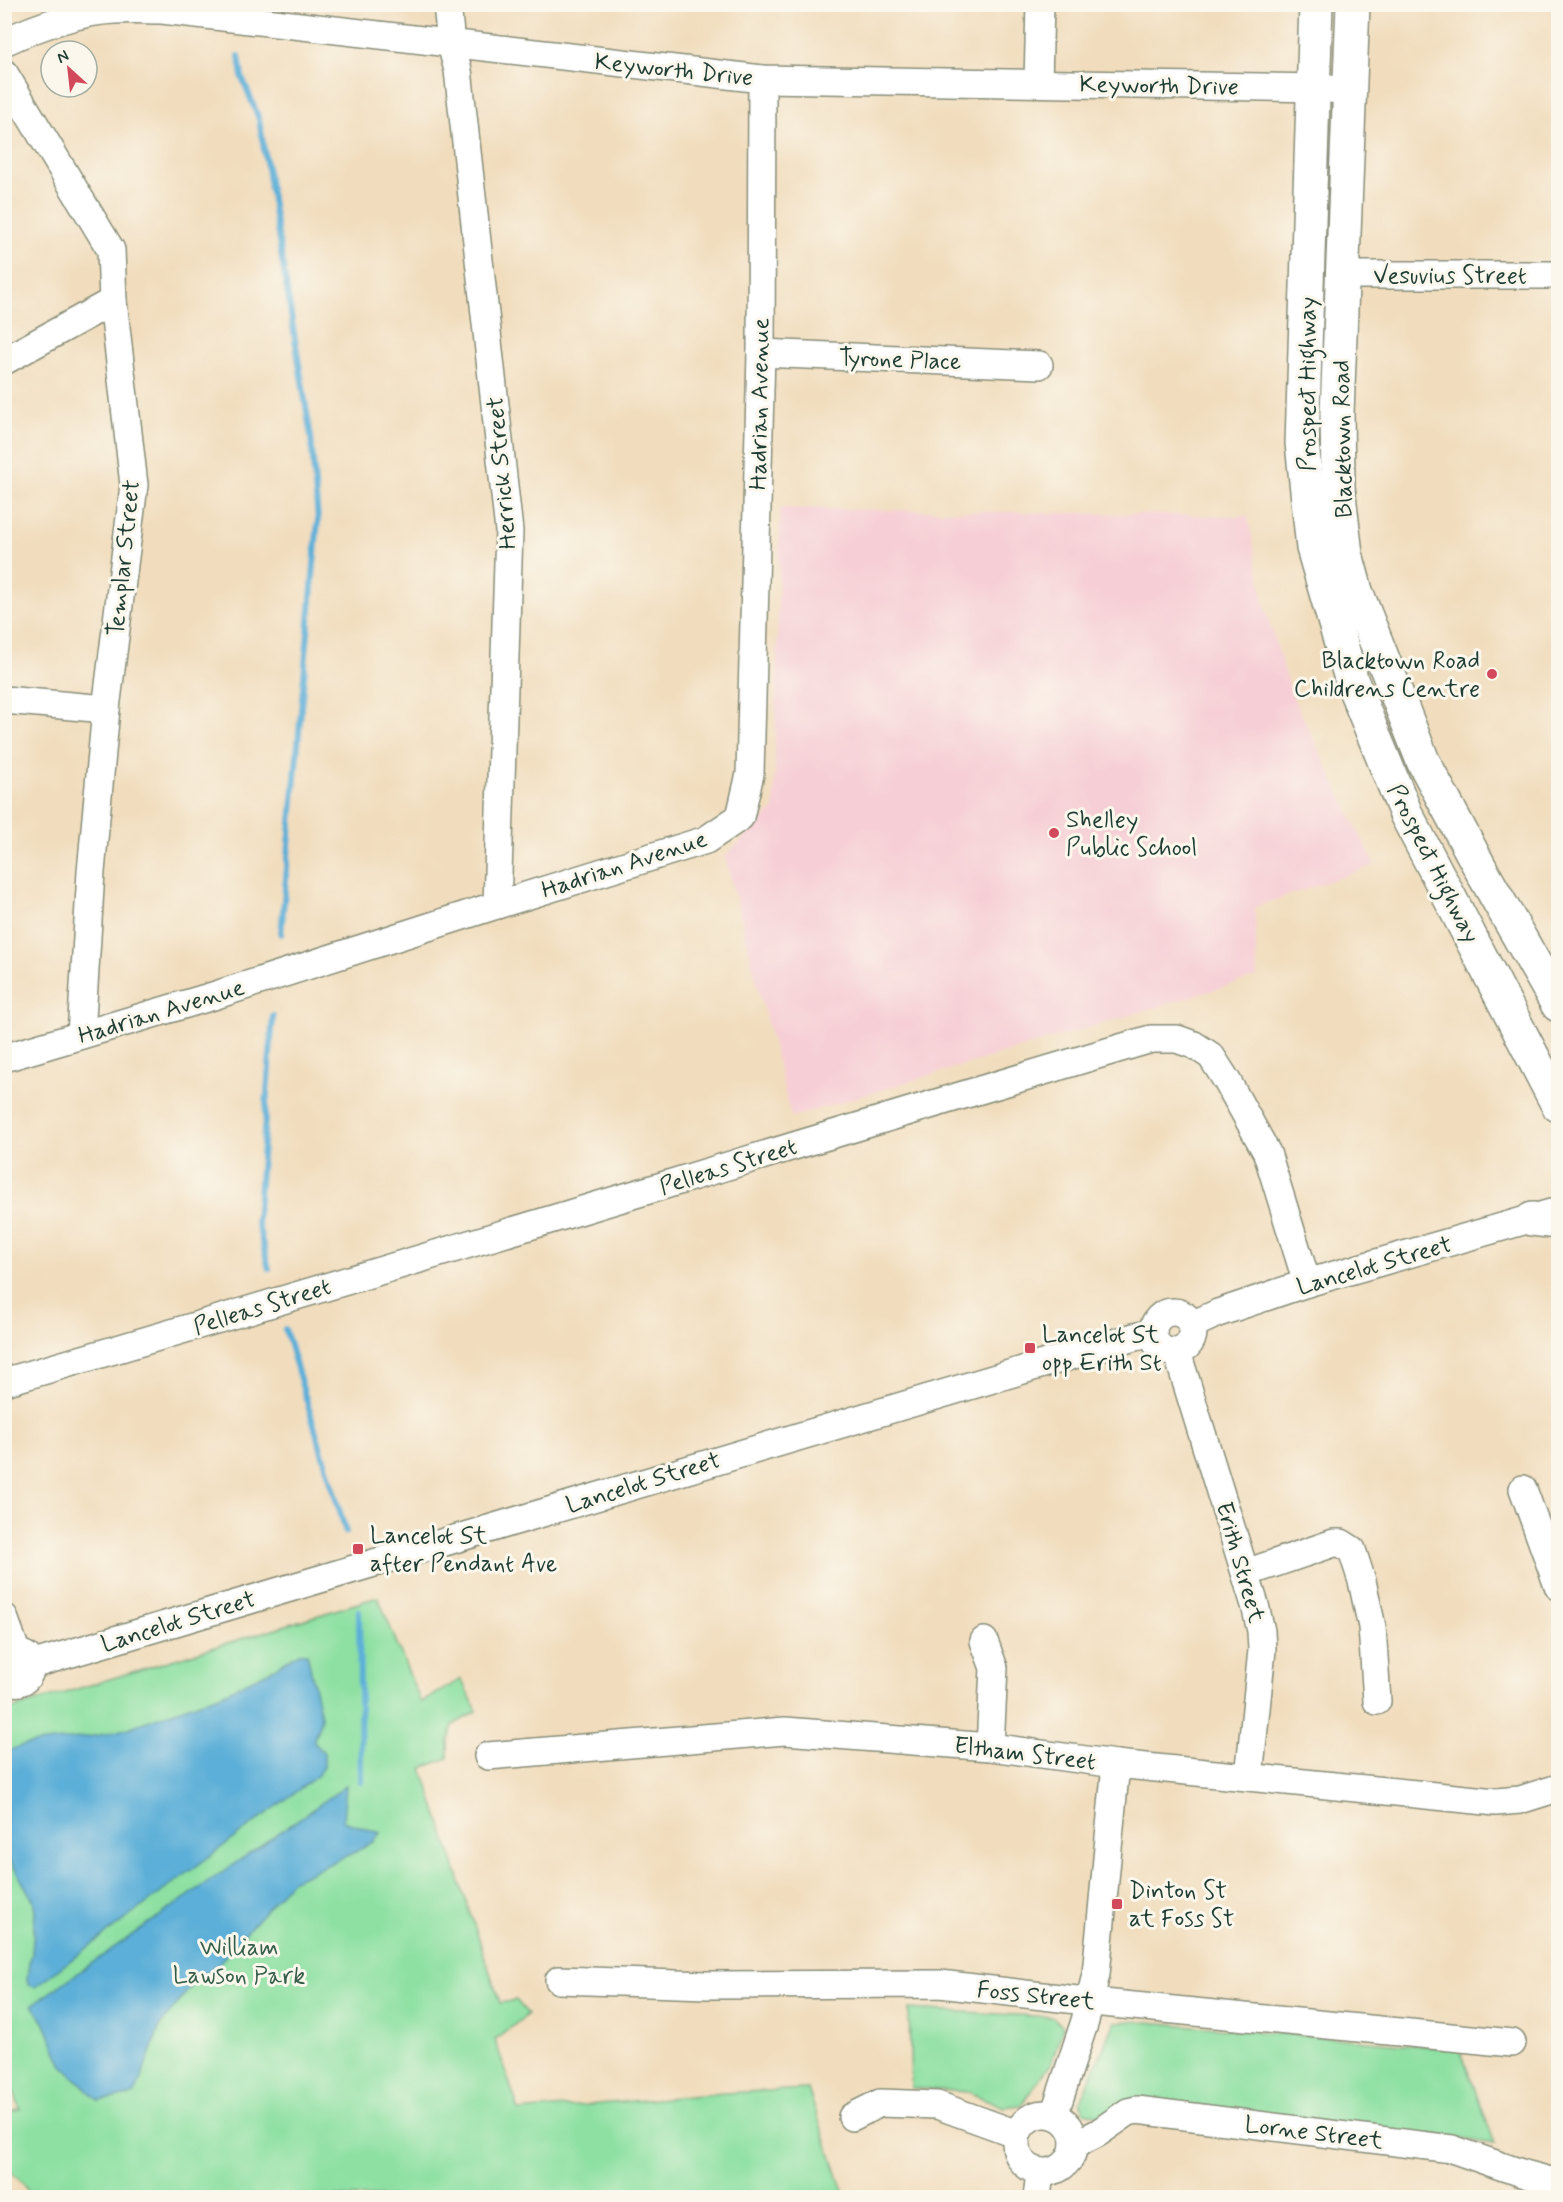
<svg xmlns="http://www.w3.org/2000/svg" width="1563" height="2202" viewBox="0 0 1563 2202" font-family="Mynerve,sans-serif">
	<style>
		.built { fill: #f6cfd6 }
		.green { fill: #8de0a2; stroke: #568e6b; stroke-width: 1.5 }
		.water { fill: #5cafd8; stroke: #3e7686; stroke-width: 1.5 }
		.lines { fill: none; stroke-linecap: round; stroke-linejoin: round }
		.stream { stroke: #5cafd8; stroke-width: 6 }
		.minor-casing { stroke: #888d78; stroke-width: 30 }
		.major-casing { stroke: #888d78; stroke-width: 36 }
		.minor { stroke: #fff; stroke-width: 27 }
		.major { stroke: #fff; stroke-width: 33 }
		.poi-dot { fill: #d1495b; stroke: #fbf7ec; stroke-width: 2 }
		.labels { text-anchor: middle; stroke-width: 6; stroke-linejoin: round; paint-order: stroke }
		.street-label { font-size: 24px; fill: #1f3d34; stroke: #fbf7ec }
		.poi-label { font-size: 24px; fill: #1f3d34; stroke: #fbf7ec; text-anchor: start }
		.park-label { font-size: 24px; fill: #355e4a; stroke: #fbf7ec }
	</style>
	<rect width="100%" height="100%" fill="#fbf7ec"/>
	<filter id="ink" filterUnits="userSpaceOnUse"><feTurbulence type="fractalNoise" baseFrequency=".0167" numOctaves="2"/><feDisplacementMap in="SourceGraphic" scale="12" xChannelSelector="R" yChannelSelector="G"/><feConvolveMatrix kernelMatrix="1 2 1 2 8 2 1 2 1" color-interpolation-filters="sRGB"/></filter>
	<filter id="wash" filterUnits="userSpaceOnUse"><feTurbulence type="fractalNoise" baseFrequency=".008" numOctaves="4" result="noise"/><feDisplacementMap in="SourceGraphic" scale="24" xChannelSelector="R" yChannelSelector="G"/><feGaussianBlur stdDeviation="1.35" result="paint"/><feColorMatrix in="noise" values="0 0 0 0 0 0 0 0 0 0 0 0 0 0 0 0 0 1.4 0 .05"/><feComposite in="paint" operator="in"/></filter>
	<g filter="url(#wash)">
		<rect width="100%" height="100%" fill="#f1ddbd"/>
		<path class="built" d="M 780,508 L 1248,516 L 1266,611 L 1292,695 L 1375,865 L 1255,907 L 1257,977 L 791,1117 L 725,856 L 774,809 Z"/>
		<g class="green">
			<path d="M 378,1597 L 421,1703 L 461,1679 L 477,1711 L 453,1725 L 448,1742 L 448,1758 L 422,1768 L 500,2003 L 516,2000 L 528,2014 L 495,2040 L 519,2111 L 724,2093 L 808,2089 L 845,2197 L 32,2197 C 26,2186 17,2175 5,2170 L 4,2114 L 20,2109 L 4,2063 L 5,1711 Z"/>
			<path d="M 909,2009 L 1053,2017 L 1063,2027 L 1052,2061 L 1021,2105 L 1004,2107 L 968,2092 L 911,2088 Z"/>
			<path d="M 1136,2021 L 1460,2049 L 1495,2144 L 1441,2136 L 1100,2116 L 1085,2112 L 1080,2102 L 1115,2022 Z"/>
		</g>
		<g class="water">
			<path d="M 299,1653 L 307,1653 L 321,1716 C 321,1726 314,1733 314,1742 L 324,1753 L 324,1767 L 317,1776 L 35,1987 L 29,1985 L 27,1980 L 29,1963 L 32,1954 L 35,1912 L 33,1900 L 5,1852 L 5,1753 C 19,1744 37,1743 54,1741 C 79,1738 104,1736 128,1728 L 222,1694 L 268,1672 Z"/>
			<path d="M 346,1786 L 343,1821 L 380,1833 L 373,1842 L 355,1852 L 291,1881 L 221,1961 L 193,1984 L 160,2026 L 135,2094 L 99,2101 L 63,2066 L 44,2022 L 32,2005 Z"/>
		</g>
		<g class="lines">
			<g class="stream">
				<path d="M 239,56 L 242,77 L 259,119 L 311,437 L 318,520 L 281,934"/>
				<path d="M 269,1269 L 257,1221 L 273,1016"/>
				<path d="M 285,1329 L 346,1532"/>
				<path d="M 359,1611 L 361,1782"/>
			</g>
		</g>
	</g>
	<g filter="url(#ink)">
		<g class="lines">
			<g class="minor-casing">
				<g id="minor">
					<path d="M 447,4 L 451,44 L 458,70 L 509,531 L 497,905"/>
					<path d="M 4,42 C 36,27 81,11 115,10 C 131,9 146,10 162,10 L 762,79 L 1319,88 L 1351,91"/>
					<path d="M 4,73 L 111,250 L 113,301 L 134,485 L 106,709 L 91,872 L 81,1035"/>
					<path d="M 1038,83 L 1040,4"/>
					<path d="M 1342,275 L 1558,275"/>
					<path d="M 761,353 L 1039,365"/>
					<path d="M 4,361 L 113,301"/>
					<path d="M 4,700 L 106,709"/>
					<path d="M 4,1058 L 213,996 L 497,905 L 706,840 L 740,817 L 750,774 L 761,353 L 762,79"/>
					<circle cx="1173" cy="1332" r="20"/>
					<path d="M 1192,1325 L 1218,1313 L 1307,1283 L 1551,1213"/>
					<path d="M 1177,1352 L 1255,1605 L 1261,1631 L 1262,1650 L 1249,1777"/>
					<path d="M 4,1382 C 388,1271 769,1152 1151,1039 L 1177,1039 L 1194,1045 L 1211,1056 L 1227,1081 L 1267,1153 L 1307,1283"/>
					<path d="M 1523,1489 L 1558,1586"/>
					<path d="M 1246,1573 L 1334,1543 L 1341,1543 L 1352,1550 L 1362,1581 L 1372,1627 L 1377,1701"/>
					<path d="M 4,1617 L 17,1654"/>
					<path d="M 984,1641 L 994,1668 L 990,1747"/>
					<path d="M 4,1662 L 13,1654 C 48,1650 25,1702 4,1674"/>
					<path d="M 31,1665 L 1134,1337 L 1153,1333"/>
					<path d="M 488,1756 L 785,1731 L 990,1747 L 1116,1764 L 1496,1802 L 1520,1800 L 1558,1788"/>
					<path d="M 559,1980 L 707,1985 L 940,1984 L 1103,2003 L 1512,2043"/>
					<circle cx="1045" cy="2143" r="29"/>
					<path d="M 1054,2115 L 1085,2021 L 1096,1974 L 1116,1764"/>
					<path d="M 852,2117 L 880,2103 L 937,2105 L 1017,2134"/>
					<path d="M 1074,2145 L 1098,2133 L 1128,2112 L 1137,2110 L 1452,2149 L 1521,2173 L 1558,2183"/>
					<path d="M 1037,2198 L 1040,2172"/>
				</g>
			</g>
			<g class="major-casing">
				<g id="major">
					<path d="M 1316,4 L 1302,443 L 1313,548 L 1352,682 L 1406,814 L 1558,1105"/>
					<path d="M 1353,4 L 1337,413 L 1338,487 L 1346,554 L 1356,591 L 1423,761 L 1484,875 L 1558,1005"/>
					<path d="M 1532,1219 L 1558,1222"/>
				</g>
			</g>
			<use href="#minor" class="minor"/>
			<use href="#major" class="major"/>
		</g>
	</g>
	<g class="poi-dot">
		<circle cx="1492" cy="674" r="6"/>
		<circle cx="1054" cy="833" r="6"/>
		<rect x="1024" y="1342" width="12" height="12" rx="3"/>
		<rect x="352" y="1543" width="12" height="12" rx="3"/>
		<rect x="1111" y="1898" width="12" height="12" rx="3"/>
	</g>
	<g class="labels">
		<g class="street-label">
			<text transform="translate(674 69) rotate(6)" y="8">Keyworth Drive</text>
			<text transform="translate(1159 85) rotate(1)" y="8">Keyworth Drive</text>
			<text x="1450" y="283">Vesuvius Street</text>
			<text transform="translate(900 359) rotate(2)" y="8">Tyrone Place</text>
			<text transform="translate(1307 384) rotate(-90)" y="8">Prospect Highway</text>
			<text transform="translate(759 404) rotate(-89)" y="8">Hadrian Avenue</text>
			<text transform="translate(1342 439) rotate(-91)" y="8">Blacktown Road</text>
			<text transform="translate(501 473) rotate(-95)" y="8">Herrick Street</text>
			<text transform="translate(123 558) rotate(-84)" y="8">Templar Street</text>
			<text transform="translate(1434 863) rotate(63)" y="8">Prospect Highway</text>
			<text transform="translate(624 864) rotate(-18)" y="8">Hadrian Avenue</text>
			<text transform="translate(161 1011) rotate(-17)" y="8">Hadrian Avenue</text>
			<text transform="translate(728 1166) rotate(-17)" y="8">Pelleas Street</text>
			<text transform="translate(1374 1265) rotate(-16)" y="8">Lancelot Street</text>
			<text transform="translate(262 1306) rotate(-17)" y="8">Pelleas Street</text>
			<text transform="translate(643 1482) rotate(-17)" y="8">Lancelot Street</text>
			<text transform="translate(1241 1562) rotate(74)" y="8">Erith Street</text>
			<text transform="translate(178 1621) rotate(-17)" y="8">Lancelot Street</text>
			<text transform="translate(1025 1753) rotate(7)" y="8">Eltham Street</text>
			<text transform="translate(1036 1995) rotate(6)" y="8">Foss Street</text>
			<text transform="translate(1314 2132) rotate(7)" y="8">Lorne Street</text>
		</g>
		<g class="poi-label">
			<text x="1480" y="668" text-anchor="end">Blacktown Road<tspan x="1480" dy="28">Childrens Centre</tspan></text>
			<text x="1066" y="827">Shelley<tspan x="1066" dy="28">Public School</tspan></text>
			<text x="1042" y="1342">Lancelot St<tspan x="1042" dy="28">opp Erith St</tspan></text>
			<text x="370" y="1543">Lancelot St<tspan x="370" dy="28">after Pendant Ave</tspan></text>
			<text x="1129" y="1898">Dinton St<tspan x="1129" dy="28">at Foss St</tspan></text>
		</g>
		<g class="park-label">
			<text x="239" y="1955">William<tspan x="239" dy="28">Lawson Park</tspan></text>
		</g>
	</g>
	<rect width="1563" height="2202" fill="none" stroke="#fbf7ec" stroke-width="24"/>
	<g transform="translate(69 69) rotate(333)"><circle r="28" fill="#fbf7ec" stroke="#a3ada2" stroke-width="1.5"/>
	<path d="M0-4.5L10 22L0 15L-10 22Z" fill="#d1495b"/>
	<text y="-9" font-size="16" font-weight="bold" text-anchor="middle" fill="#1f3d34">N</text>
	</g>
</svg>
